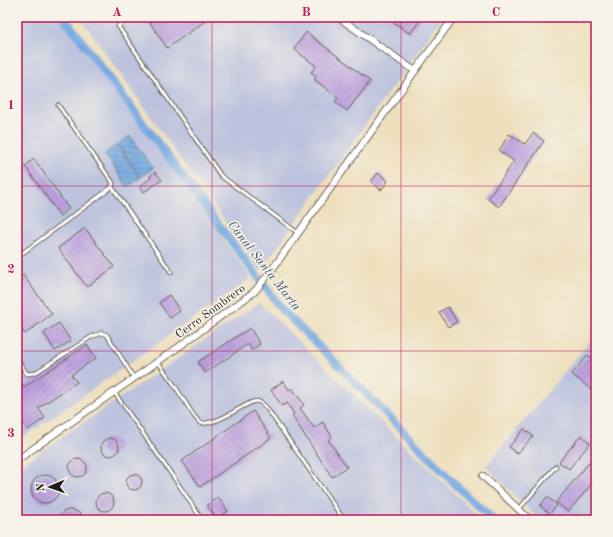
<svg xmlns="http://www.w3.org/2000/svg" width="613" height="537" viewBox="0 0 613 537" font-family="'Old Standard TT',serif">
	<style>
		.industrial { fill: #bdc3de }
		.water { fill: url(#water-rules); stroke: #48627e }
		.lines { fill: none; stroke-linecap: round; stroke-linejoin: round }
		.canal { stroke: #74a9e1; stroke-width: 8 }
		.building { fill: url(#building-hatch) }
		.lane-casing { stroke: #666054; stroke-width: 5 }
		.street-casing { stroke: #666054; stroke-width: 8 }
		.lane { stroke: #fff; stroke-width: 3 }
		.street { stroke: #fff; stroke-width: 6 }
		.grid { fill: none; stroke: #c2185b; stroke-width: 1; stroke-opacity: 0.55 }
		.labels { text-anchor: middle; stroke-width: 3; stroke-linejoin: round; paint-order: stroke }
		.street-label { font-size: 12px; fill: #1c1c1c; stroke: #f7f3e8 }
		.water-label { font-size: 13px; font-style: italic; fill: #3f546b; stroke: #f7f3e8 }
		.neatline { fill: none; stroke: #c2185b; stroke-width: 1.5 }
		.grid-label { font-size: 13px; text-anchor: middle; font-weight: bold; fill: #c2185b }
	</style>
	<defs>
		<pattern id="water-rules" width="6" height="5" patternUnits="userSpaceOnUse"><rect width="6" height="5" fill="#74a9e1"/><path d="M0 2.5h6" fill="none" stroke="#5e89b6"/></pattern>
		<pattern id="building-hatch" width="6" height="6" patternUnits="userSpaceOnUse"><rect width="6" height="6" fill="#bda1e0"/><path d="M-1 1l2-2M0 6l6-6M5 7l2-2" fill="none" stroke="#9982b5"/></pattern>
	</defs>
	<rect width="100%" height="100%" fill="#f7f3e8"/>
	<filter id="ink" filterUnits="userSpaceOnUse"><feTurbulence type="fractalNoise" baseFrequency=".025" numOctaves="2"/><feDisplacementMap in="SourceGraphic" scale="8" xChannelSelector="R" yChannelSelector="G"/><feConvolveMatrix kernelMatrix="1 2 1 2 8 2 1 2 1" color-interpolation-filters="sRGB"/></filter>
	<filter id="wash" filterUnits="userSpaceOnUse"><feTurbulence type="fractalNoise" baseFrequency=".012" numOctaves="4" result="noise"/><feDisplacementMap in="SourceGraphic" scale="16" xChannelSelector="R" yChannelSelector="G"/><feGaussianBlur stdDeviation="0.9" result="paint"/><feColorMatrix in="noise" values="0 0 0 0 0 0 0 0 0 0 0 0 0 0 0 0 0 1.4 0 .05"/><feComposite in="paint" operator="in"/></filter>
	<g filter="url(#wash)">
		<rect width="100%" height="100%" fill="#eedfbd"/>
		<g class="industrial">
			<path d="M 17,17 L 64,17 L 251,278 L 17,442 Z"/>
			<path d="M 80,17 L 443,17 L 260,271 Z"/>
			<path d="M 259,303 L 482,520 L 17,520 L 17,468 Z"/>
			<path d="M 596,334 L 596,520 L 539,520 L 486,466 Z"/>
		</g>
		<g class="water">
			<path d="M 130,136 L 153,168 L 141,177 L 118,144 Z"/>
			<path d="M 117,145 L 140,178 L 128,187 L 105,154 Z"/>
		</g>
		<g class="lines">
			<path class="canal" d="M 64,17 L 283,311 L 340,367 L 460,489 L 494,520"/>
		</g>
		<g id="blocks">
			<g class="building">
				<path d="M 146,17 L 211,17 L 167,48 Z"/>
				<path d="M 387,17 L 422,17 L 410,34 Z"/>
				<path d="M 306,32 L 370,81 L 347,111 L 335,102 L 338,98 L 314,79 L 317,76 L 311,72 L 316,66 L 294,49 Z"/>
				<path d="M 533,133 L 544,141 L 499,207 L 488,199 L 514,161 L 499,151 L 509,134 L 525,144 Z"/>
				<path d="M 34,159 L 69,209 L 60,216 L 25,166 Z"/>
				<path d="M 155,172 L 162,180 L 144,192 L 140,186 L 151,178 L 150,176 Z"/>
				<path d="M 378,173 L 388,181 L 381,190 L 371,182 Z"/>
				<path d="M 85,228 L 114,267 L 87,287 L 58,248 Z"/>
				<path d="M 23,275 L 52,314 L 25,334 L 17,324 L 17,279 Z"/>
				<path d="M 169,295 L 180,311 L 170,318 L 159,303 Z"/>
				<path d="M 448,307 L 457,322 L 448,327 L 439,312 Z"/>
				<path d="M 59,323 L 71,341 L 55,351 L 44,333 Z"/>
				<path d="M 250,328 L 260,344 L 252,350 L 248,344 L 205,373 L 198,362 Z"/>
				<path d="M 87,345 L 96,358 L 71,375 L 77,382 L 38,408 L 45,418 L 28,430 L 17,415 L 17,378 L 24,387 Z"/>
				<path d="M 588,355 L 596,362 L 596,394 L 572,374 Z"/>
				<path d="M 283,381 L 289,390 L 292,388 L 297,395 L 304,405 L 300,408 L 314,428 L 323,422 L 332,437 L 328,440 L 347,467 L 332,477 L 292,416 L 294,414 L 287,403 L 282,406 L 271,390 Z"/>
				<path d="M 253,411 L 271,438 L 200,487 L 182,461 Z"/>
				<path d="M 524,429 L 533,436 L 517,454 L 509,447 Z"/>
				<path d="M 581,435 L 590,443 L 569,469 L 559,462 Z"/>
				<circle cx="110" cy="447" r="9"/>
				<circle cx="78" cy="468" r="9"/>
				<path d="M 589,463 L 596,469 L 596,479 L 568,512 L 556,502 Z"/>
				<circle cx="134" cy="482" r="8"/>
				<circle cx="45" cy="489" r="14"/>
				<circle cx="105" cy="502" r="9"/>
				<path d="M 218,497 L 228,511 L 217,519 L 207,505 Z"/>
				<path d="M 547,497 L 557,505 L 550,514 L 540,506 Z"/>
				<path d="M 69,510 L 73,510 L 78,512 L 81,515 L 84,520 L 56,520 L 61,514 L 64,511 Z"/>
			</g>
		</g>
	</g>
	<g filter="url(#ink)">
		<use href="#blocks" fill-opacity="0" stroke="#666054" stroke-width="1"/>
		<g class="lines">
			<g class="lane-casing">
				<g id="lane">
					<path d="M 131,17 L 118,26 L 221,176 L 298,233"/>
					<path d="M 112,187 L 171,272"/>
					<path d="M 17,257 L 112,187 L 113,183 L 58,105"/>
					<path d="M 17,359 L 27,374 L 35,373 L 91,337 L 102,333 L 107,335 L 134,378"/>
					<path d="M 158,362 L 175,386 L 194,416 L 200,423 C 216,425 235,410 250,403 C 258,399 260,402 266,407 L 344,520"/>
					<path d="M 114,392 L 181,488 L 202,520"/>
					<path d="M 519,509 L 556,466"/>
					<path d="M 590,520 L 596,514"/>
				</g>
			</g>
			<g class="street-casing">
				<g id="street">
					<path d="M 338,17 L 415,71"/>
					<path d="M 17,460 L 180,346 L 254,292 L 268,275 L 454,17"/>
					<path d="M 483,476 L 530,520"/>
				</g>
			</g>
			<use href="#lane" class="lane"/>
			<use href="#street" class="street"/>
		</g>
	</g>
	<path class="grid" d="M 212,17 L 212,520M 401,17 L 401,520M 17,186 L 596,186M 17,351 L 596,351"/>
	<g class="labels">
		<g class="street-label">
			<text transform="translate(210 311) rotate(-36)" y="4">Cerro Sombrero</text>
		</g>
		<g class="water-label">
			<text transform="translate(265 265) rotate(52)" y="5">Canal Santa Marta</text>
		</g>
	</g>
	<rect width="613" height="537" fill="none" stroke="#f7f3e8" stroke-width="44"/>
	<g transform="translate(50 487) rotate(268)" stroke="#f7f3e8" stroke-width="3" paint-order="stroke">
	<path d="M0-3L7 15L0 10L-7 15Z" fill="#1c1c1c"/>
	<text y="-6" font-size="11" font-weight="bold" text-anchor="middle" fill="#1c1c1c">N</text>
	</g>
	<rect x="22" y="22" width="569" height="493" class="neatline"/>
	<g class="grid-label">
		<text x="117" y="16">A</text>
		<text x="306" y="16">B</text>
		<text x="496" y="16">C</text>
		<text x="11" y="109">1</text>
		<text x="11" y="273">2</text>
		<text x="11" y="437">3</text>
	</g>
</svg>
